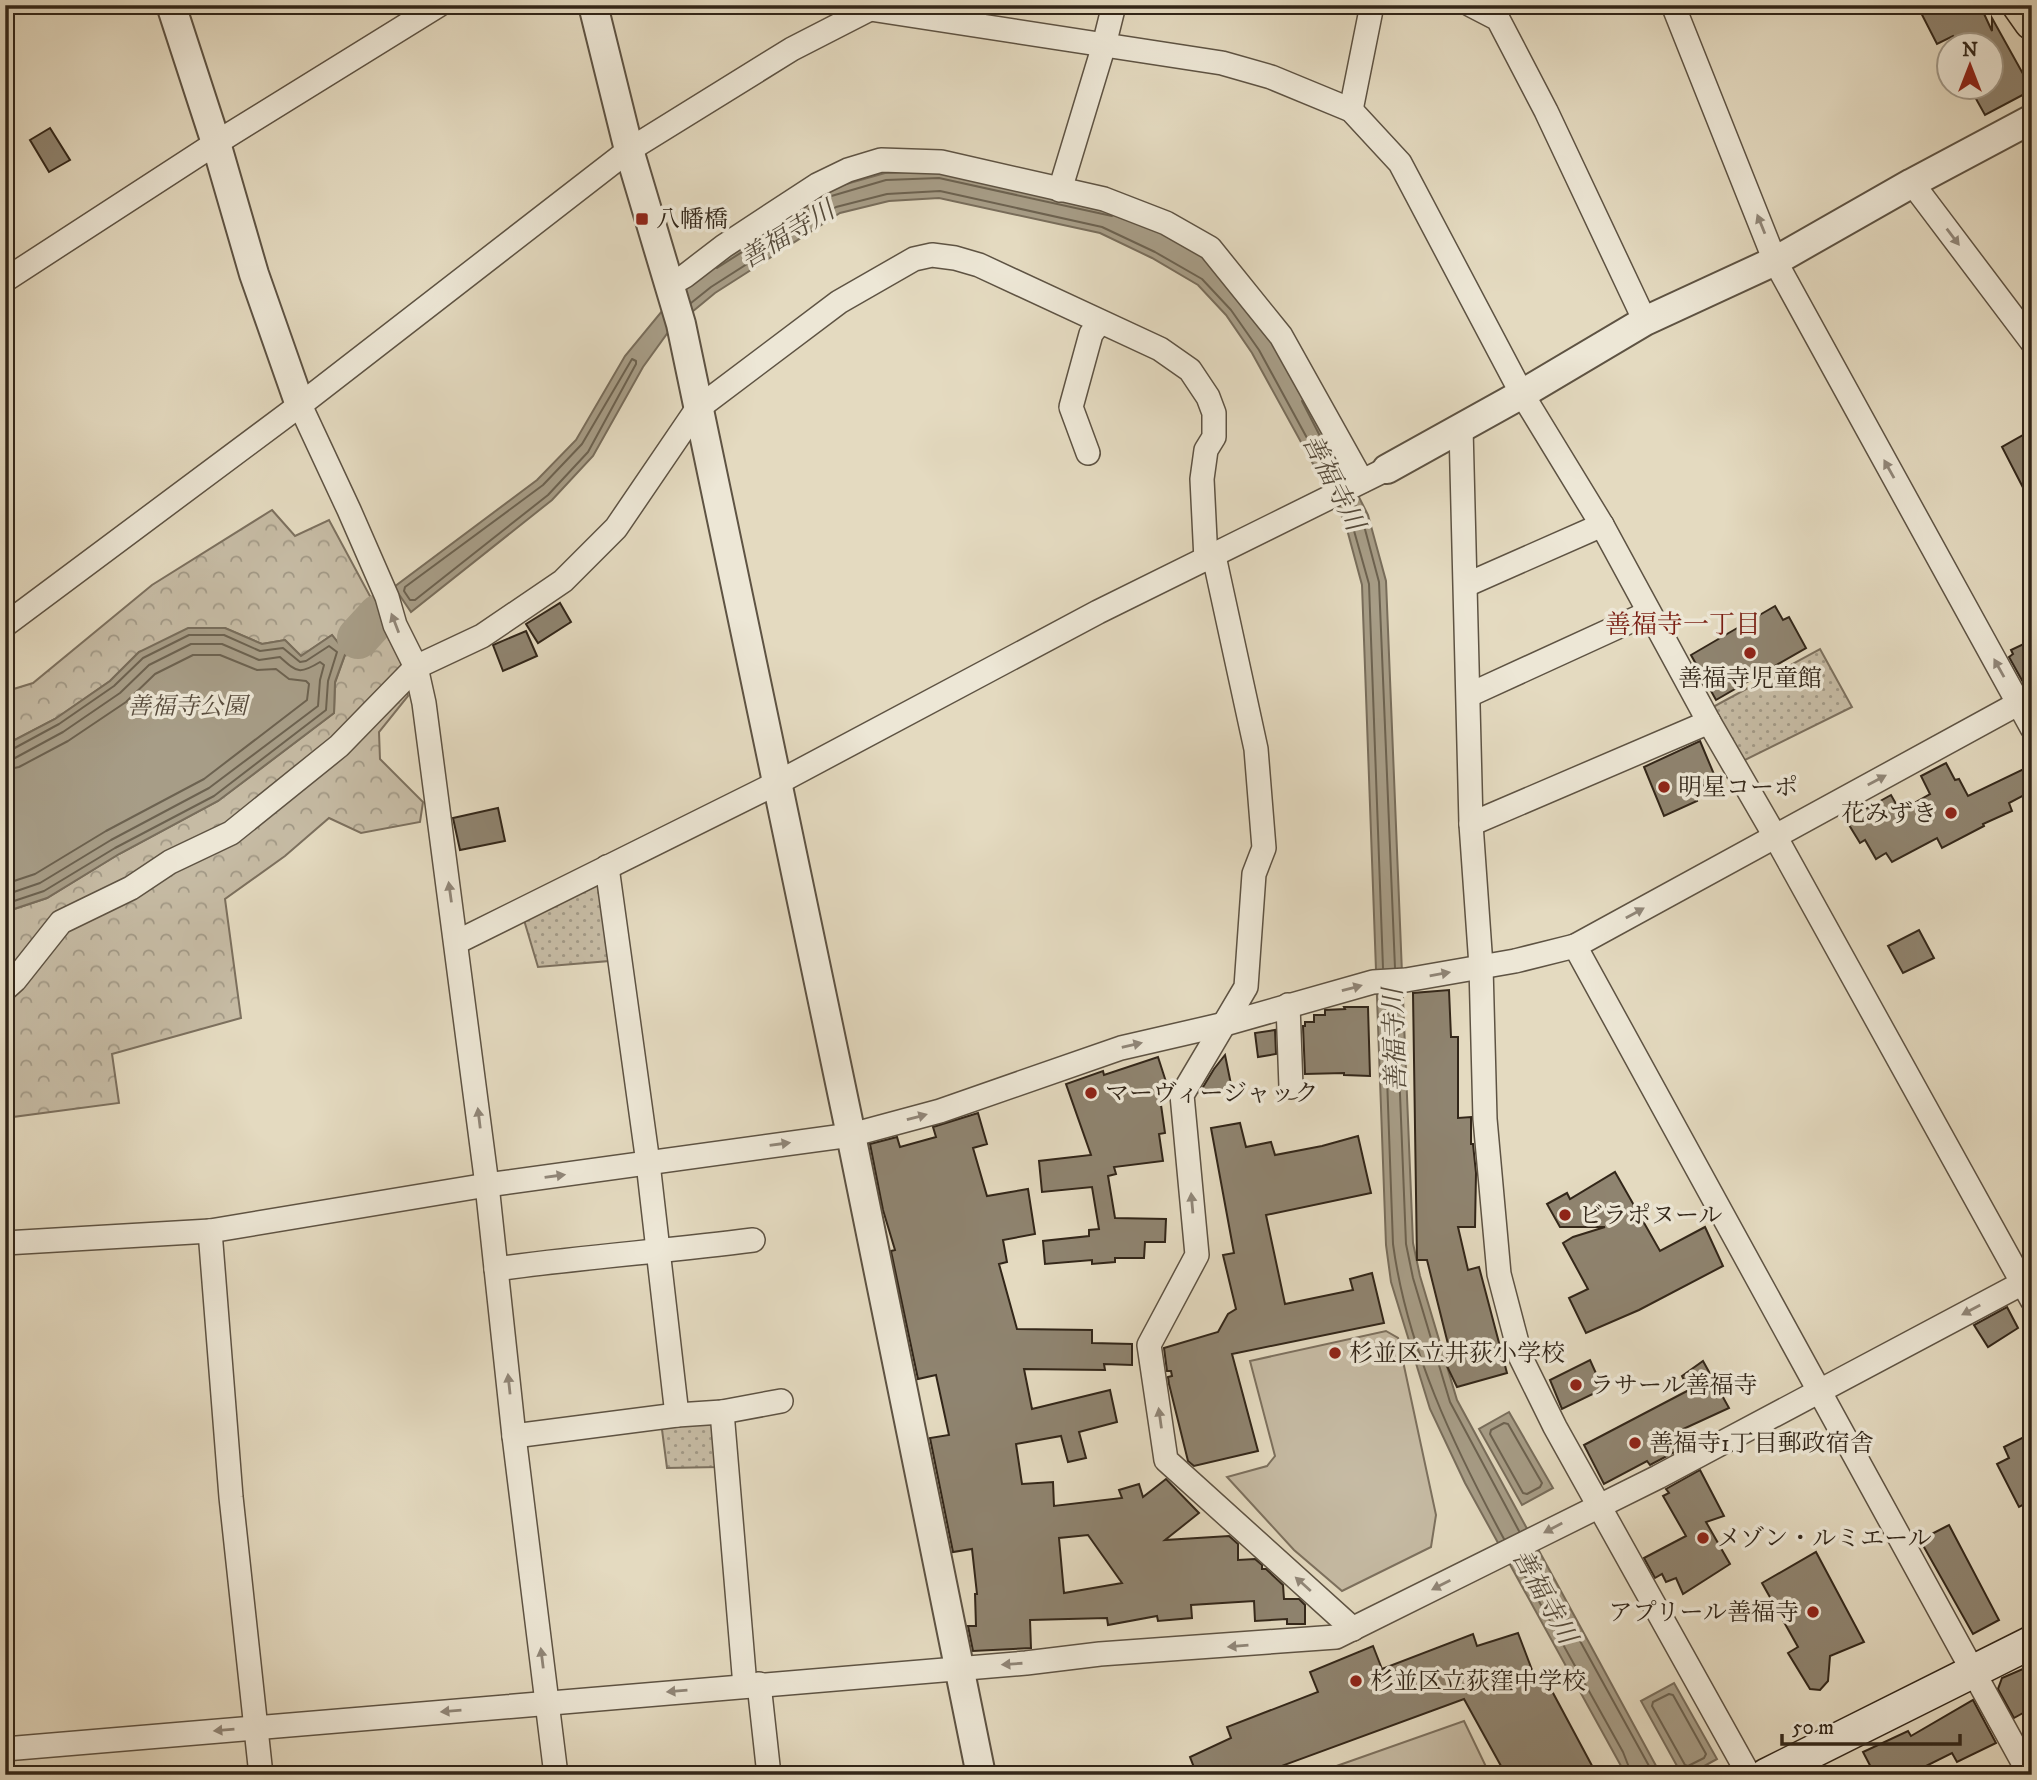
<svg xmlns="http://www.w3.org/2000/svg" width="2037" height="1780" viewBox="0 0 2037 1780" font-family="'IM FELL DW Pica','Noto Serif JP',serif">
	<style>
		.grass { fill: url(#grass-dots); stroke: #7c705e; stroke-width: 2 }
		.forest { fill: url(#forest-crowns); stroke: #7c705e; stroke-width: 2 }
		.pitch { fill: #c6bba4; stroke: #7c705e; stroke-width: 2 }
		.water { fill: #a79d87; stroke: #786d5b; stroke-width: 2 }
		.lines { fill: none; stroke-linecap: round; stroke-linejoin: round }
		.shore { stroke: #6c6250; stroke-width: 2 }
		.river { stroke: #a79d87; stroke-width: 42 }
		.building { fill: #8f8470; stroke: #322619; stroke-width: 2; fill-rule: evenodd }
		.minor-casing { stroke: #5e5343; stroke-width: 26 }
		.tertiary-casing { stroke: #5e5343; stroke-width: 32 }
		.secondary-casing { stroke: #322619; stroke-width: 35 }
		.primary-casing { stroke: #322619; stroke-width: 38 }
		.minor { stroke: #ede7d6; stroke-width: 23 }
		.tertiary { stroke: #ede7d6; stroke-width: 28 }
		.secondary { stroke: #ede7d6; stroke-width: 32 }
		.primary { stroke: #e4dac0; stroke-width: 35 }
		.oneway { fill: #908678 }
		.poi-dot { fill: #8f2418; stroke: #ede7d6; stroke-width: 2.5 }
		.labels { text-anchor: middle; stroke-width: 7; stroke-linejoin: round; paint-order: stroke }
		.poi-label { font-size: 24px; fill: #322619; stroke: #ede7d6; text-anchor: start }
		.park-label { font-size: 24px; font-style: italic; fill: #574b3c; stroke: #ede7d6 }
		.water-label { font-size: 26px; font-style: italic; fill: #554a3a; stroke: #ede7d6 }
		.neighbourhood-label { font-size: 26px; fill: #7a1f14; stroke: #ede7d6 }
	</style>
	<defs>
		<pattern id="grass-dots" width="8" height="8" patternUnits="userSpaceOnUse" patternTransform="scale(1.75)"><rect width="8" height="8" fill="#c6bba4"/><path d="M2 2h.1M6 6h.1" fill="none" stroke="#a19885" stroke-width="1.8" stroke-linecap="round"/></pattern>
		<pattern id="forest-crowns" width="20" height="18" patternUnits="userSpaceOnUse" patternTransform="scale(1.75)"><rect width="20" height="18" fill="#c6bba4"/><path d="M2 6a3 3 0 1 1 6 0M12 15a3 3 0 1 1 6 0" fill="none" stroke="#a19885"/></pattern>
	</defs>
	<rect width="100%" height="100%" fill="#e4dac0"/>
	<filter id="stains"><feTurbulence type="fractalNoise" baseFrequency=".00286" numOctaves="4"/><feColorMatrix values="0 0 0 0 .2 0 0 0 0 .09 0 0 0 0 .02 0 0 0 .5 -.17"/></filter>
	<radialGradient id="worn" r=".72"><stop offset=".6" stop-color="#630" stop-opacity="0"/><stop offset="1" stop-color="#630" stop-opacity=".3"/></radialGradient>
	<g class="grass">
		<path d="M 1820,649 L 1852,707 L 1741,762 L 1713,707 Z"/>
		<path d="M 600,882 L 609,961 L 538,967 L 524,920 Z"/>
		<path d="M 715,1420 L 719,1467 L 667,1468 L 661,1422 Z"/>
	</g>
	<path class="forest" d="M 272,510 L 295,536 L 329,520 L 398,648 L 408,696 L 379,732 L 380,759 L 423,802 L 420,822 L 361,833 L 329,818 L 285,856 L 225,899 L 241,1018 L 112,1054 L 119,1103 L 5,1118 L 5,912 L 47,898 L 119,854 L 218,801 L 334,713 L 335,683 L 346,652 L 361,642 L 340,645 L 332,635 L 301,656 L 285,640 L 262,644 L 225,628 L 139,652 L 110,681 L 55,719 L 5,745 L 5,689 L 7,691 L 33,683 L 152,585 Z"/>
	<g class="pitch">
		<path d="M 1386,1331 L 1398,1338 L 1436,1515 L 1431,1547 L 1342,1591 L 1294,1550 L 1227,1477 L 1267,1466 L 1275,1456 L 1250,1361 Z"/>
		<path d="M 1464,1721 L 1490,1775 L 1311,1775 Z"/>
	</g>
	<g class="water">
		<path d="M 939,171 L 1115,210 L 1212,258 L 1276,333 L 1368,515 L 1386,581 L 1413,1243 L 1420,1276 L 1457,1400 L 1661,1775 L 1626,1775 L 1465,1483 L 1430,1409 L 1391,1282 L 1386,1245 L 1362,585 L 1345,522 L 1252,353 L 1226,315 L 1198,285 L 1152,258 L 1100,233 L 939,198 L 889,201 L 840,213 L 715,293 L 669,331 L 643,367 L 593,456 L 552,500 L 411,612 L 394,587 L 537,480 L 576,440 L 625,356 L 690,277 L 825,190 L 885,173 Z"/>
		<path d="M 188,628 L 225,628 L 262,644 L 285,640 L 301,656 L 332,635 L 340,645 L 355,635 L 362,642 L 346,652 L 335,682 L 334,713 L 218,801 L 119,854 L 47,898 L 5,912 L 5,745 L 55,719 L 110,681 L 139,652 Z"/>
		<path d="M 1509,1412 L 1553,1488 L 1522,1505 L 1479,1429 Z"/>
		<path d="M 1674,1683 L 1717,1759 L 1688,1775 L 1682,1775 L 1641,1701 Z"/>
	</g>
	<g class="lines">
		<g class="shore">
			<path d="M 717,268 L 828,197 L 886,180 L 939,178 L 1112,216"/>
			<path d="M 691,303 L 711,287 L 836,207 L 887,194 L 940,191 L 1102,227 L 1155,252 L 1202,279 L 1231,310 L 1259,350 L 1331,482"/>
			<path d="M 632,359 L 636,361 L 636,364 L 588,452 L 548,495 L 415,600 L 410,600 L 404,591 L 405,587 L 543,485 L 582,444 Z"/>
			<path d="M 1302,401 L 1341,477"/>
			<path d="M 1353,501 L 1362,518 L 1379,582 L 1395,968"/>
			<path d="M 1344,505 L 1351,520 L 1369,584 L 1383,968"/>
			<path d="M 5,751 L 11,750 L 59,724 L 114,686 L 143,658 L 189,635 L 224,635 L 260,651 L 283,648 L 300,662 L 306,661 L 329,646 L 337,652 L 328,681 L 326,710 L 214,796 L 115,848 L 44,891 L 5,904"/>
			<path d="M 5,759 L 15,758 L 63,732 L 120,693 L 149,665 L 191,644 L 222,644 L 259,660 L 280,657 C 297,672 299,675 320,662 L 324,665 L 320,680 L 318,706 L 209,788 L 111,840 L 40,883 L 5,895"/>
			<path d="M 5,770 L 19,767 L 68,741 L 126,702 L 155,674 L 193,655 L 220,655 L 257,670 L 276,669 L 289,679 L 306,681 L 309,684 L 307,700 L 204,779 L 106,831 L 35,874 L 5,884"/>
			<path d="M 1384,994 L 1393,1244 C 1407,1348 1454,1447 1504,1539"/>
			<path d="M 1396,994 L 1406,1244 L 1413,1278 L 1450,1402 L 1519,1531"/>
			<path d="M 1504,1423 L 1508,1424 L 1542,1483 L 1540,1487 L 1527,1494 L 1523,1493 L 1490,1434 L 1491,1430 Z"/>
			<path d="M 1532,1554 L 1654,1775"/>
			<path d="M 1517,1562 L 1623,1752 L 1632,1775"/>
			<path d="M 1669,1694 L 1673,1695 L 1706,1754 L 1704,1758 L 1688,1766 L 1685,1765 L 1652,1706 L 1653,1702 Z"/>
		</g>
		<path class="river" d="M 358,638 L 379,615"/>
	</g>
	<g class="building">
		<path d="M 1917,5 L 1980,5 L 1992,31 L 1992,18 L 2032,90 L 1985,115 L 1970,88 L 1992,88 L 1992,46 L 1959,46 L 1953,36 L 1937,44 Z"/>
		<path d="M 50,128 L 70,160 L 49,172 L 30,140 Z"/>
		<path d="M 2032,430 L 2032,505 L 2002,447 Z"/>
		<path d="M 560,603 L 571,622 L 538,643 L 526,624 Z"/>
		<path d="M 1775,606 L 1783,620 L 1789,617 L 1806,648 L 1716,700 L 1691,655 Z"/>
		<path d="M 526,631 L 537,656 L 503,671 L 493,645 Z"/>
		<path d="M 2032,640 L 2032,683 L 2024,684 L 2009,657 L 2013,654 L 2011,650 Z"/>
		<path d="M 1700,741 L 1716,779 L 1700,787 L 1701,790 L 1694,793 L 1697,801 L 1664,816 L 1644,767 Z"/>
		<path d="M 1946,763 L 1955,780 L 1959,779 L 1968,796 L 2032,765 L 2032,791 L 2009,803 L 2012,811 L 1983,824 L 1984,826 L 1942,848 L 1937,838 L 1892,862 L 1886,853 L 1876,859 L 1865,840 L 1860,843 L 1846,820 L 1891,795 L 1900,811 L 1930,794 L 1921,776 Z"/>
		<path d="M 498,808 L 505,841 L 460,850 L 453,818 Z"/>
		<path d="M 1919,930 L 1934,958 L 1903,973 L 1888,946 Z"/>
		<path d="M 1449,990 L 1451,1037 L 1458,1037 L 1458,1118 L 1471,1117 L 1471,1144 L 1473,1144 L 1476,1173 L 1475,1227 L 1458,1227 L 1468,1270 L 1479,1267 L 1507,1373 L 1457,1387 L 1444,1360 L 1451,1356 L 1427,1260 L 1417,1260 L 1413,993 Z"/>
		<path d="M 1344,1007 L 1368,1007 L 1370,1076 L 1344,1075 L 1344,1073 L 1305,1074 L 1303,1026 L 1305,1026 L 1305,1022 L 1314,1022 L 1314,1015 L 1325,1015 L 1325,1010 L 1345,1009 Z"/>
		<path d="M 1275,1030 L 1276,1054 L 1258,1057 L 1255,1033 Z"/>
		<path d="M 1225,1055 L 1232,1089 L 1200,1092 L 1214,1069 Z"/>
		<path d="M 1158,1057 L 1168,1088 L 1159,1091 L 1165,1133 L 1159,1134 L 1163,1161 L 1114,1167 L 1116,1174 L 1108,1176 L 1115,1218 L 1166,1219 L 1165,1242 L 1145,1242 L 1144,1258 L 1115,1258 L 1115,1262 L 1092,1264 L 1092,1260 L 1045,1264 L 1043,1241 L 1089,1236 L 1089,1230 L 1099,1229 L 1092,1187 L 1042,1192 L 1039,1161 L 1091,1155 L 1066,1084 L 1103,1071 L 1104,1075 Z"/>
		<path d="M 978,1113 L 987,1144 L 973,1148 L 987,1196 L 1028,1189 L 1035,1234 L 1003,1240 L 1007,1262 L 999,1264 L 1017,1329 L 1092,1330 L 1092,1343 L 1132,1344 L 1132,1365 L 1104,1364 L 1105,1370 L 1024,1369 L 1032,1409 L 1110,1390 L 1117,1422 L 1079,1432 L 1086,1458 L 1068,1462 L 1061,1436 L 1016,1444 L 1022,1484 L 1053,1482 L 1054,1506 L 1122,1498 L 1119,1490 L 1139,1484 L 1143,1497 L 1166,1479 L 1199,1513 L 1165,1540 L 1229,1536 L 1238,1544 L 1238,1560 L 1255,1559 L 1262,1565 L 1262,1569 L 1266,1569 L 1283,1585 L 1284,1599 L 1299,1599 L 1305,1605 L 1305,1624 L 1287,1624 L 1287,1619 L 1255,1621 L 1254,1601 L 1191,1605 L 1192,1618 L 1158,1621 L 1157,1616 L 1108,1625 L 1107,1618 L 1030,1620 L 1031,1648 L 973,1651 L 968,1626 L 976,1626 L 975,1594 L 977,1594 L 972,1549 L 953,1552 L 930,1438 L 949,1435 L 936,1375 L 918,1379 L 891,1251 L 895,1250 L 883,1210 L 870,1144 L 897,1137 L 900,1147 L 936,1137 L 933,1127 ZM 1088,1535 L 1122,1583 L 1064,1593 L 1059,1538 Z"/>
		<path d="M 1240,1123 L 1246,1147 L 1271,1142 L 1275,1155 L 1322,1146 L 1358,1136 L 1371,1193 L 1266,1215 L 1285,1304 L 1353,1290 L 1350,1279 L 1372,1273 L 1384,1323 L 1232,1354 L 1258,1451 L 1194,1466 L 1188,1461 L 1169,1384 L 1168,1377 L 1172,1376 L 1171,1371 L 1167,1371 L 1164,1348 L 1218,1332 L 1228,1314 L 1236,1309 L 1223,1255 L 1234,1253 L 1211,1128 Z"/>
		<path d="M 1615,1172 L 1660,1251 L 1705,1227 L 1723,1266 L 1639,1310 L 1586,1333 L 1569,1298 L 1588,1289 L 1563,1243 L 1573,1237 L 1605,1227 L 1560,1227 L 1547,1204 L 1567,1193 L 1570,1199 Z"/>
		<path d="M 2007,1307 L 2018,1328 L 1988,1347 L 1974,1325 Z"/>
		<path d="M 1590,1360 L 1603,1389 L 1562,1409 L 1550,1380 Z"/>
		<path d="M 1703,1361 L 1729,1408 L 1681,1430 L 1688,1445 L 1650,1465 L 1647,1461 L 1604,1484 L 1584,1445 L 1689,1390 L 1682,1376 Z"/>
		<path d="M 2032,1433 L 2032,1500 L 2019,1507 L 1997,1464 L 2009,1458 L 2004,1447 Z"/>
		<path d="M 1700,1470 L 1724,1516 L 1706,1522 L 1730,1564 L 1683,1594 L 1676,1578 L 1666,1582 L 1662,1574 L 1655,1578 L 1644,1558 L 1686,1536 L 1663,1496 L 1669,1493 L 1666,1489 Z"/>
		<path d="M 1949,1525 L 1999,1620 L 1973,1634 L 1920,1540 Z"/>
		<path d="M 1816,1552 L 1864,1642 L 1830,1656 L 1828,1681 L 1820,1690 L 1810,1689 L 1788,1653 L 1798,1647 L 1762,1583 Z"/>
		<path d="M 1518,1633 L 1537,1683 L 1545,1678 L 1597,1775 L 1506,1775 L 1464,1699 L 1257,1775 L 1197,1775 L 1190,1757 L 1231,1738 L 1227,1727 L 1318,1692 L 1310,1672 L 1373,1646 L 1382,1669 L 1473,1634 L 1477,1646 Z"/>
		<path d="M 2032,1665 L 2032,1708 L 2014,1718 L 1998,1689 L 2002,1678 Z"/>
		<path d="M 1973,1700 L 1996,1743 L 1957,1762 L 1952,1753 L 1908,1775 L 1875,1775 L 1863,1752 L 1908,1731 L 1911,1736 Z"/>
	</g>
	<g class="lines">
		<g class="minor-casing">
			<g id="minor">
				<path d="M 1471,5 L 1498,19 L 1546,111 L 1645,321"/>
				<path d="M 1673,5 L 1775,261 L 2032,728"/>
				<path d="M 870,9 L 1222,63 L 1271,77 L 1351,110 L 1400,163 L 1522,394 L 1602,525 L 1709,722 L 1775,836 L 2032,1300"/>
				<path d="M 1351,110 L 1372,5"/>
				<path d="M 1912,183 L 2032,342"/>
				<path d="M 1060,190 L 1104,45 L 1114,5"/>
				<path d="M 5,280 L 216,143 L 439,5"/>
				<path d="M 669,285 L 685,276 L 724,246 L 817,185 L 848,170 L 881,160 L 941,162 L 1104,199 L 1166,223 L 1210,248 L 1281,336 L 1362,481"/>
				<path d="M 300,405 L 349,510 L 387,597 L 395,625 L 416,667 L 424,703 L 487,1185 L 514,1436 L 556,1775"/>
				<path d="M 1461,428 L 1471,824 L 1481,966 L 1485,1119 L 1499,1274 L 1521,1358 L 1555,1427 L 1749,1775"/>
				<path d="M 1088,453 L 1071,407 L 1091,334 L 1100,322"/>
				<path d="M 1214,556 L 1256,749 L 1264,848 L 1254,874 L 1246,987 L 1182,1095 L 1197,1255 L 1149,1345 L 1166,1460 L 1353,1629"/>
				<path d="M 1466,585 L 1602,525"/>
				<path d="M 5,625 L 300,405 L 629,150 L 792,49 L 870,9 L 870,5"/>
				<path d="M 1469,695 L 1648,613"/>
				<path d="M 1471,824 L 1709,722"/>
				<path d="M 607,867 L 648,1163 L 677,1415"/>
				<path d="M 457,942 L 777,783 L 1098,612 L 1387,469"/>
				<path d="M 1575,946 L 2030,697"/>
				<path d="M 5,989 L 15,980 L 61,922 L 131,888 L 170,862 L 231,833 L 339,746 L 416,667 L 482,636 L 563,581 L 616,528 L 697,409 L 839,302 L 914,259 L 932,255 L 955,258 L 979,265 L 1160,349 L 1190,370 L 1208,397 L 1214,413 L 1214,437 L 1206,450 L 1202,479 L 1206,560"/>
				<path d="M 1288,1005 L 1291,1087"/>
				<path d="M 210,1231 L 231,1497 L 261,1775"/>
				<path d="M 5,1243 L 210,1231 L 487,1185 L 851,1135 L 940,1111 L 1121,1048 L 1225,1024 L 1373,982 L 1406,980 L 1515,961 L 1575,946 L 2030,1775"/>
				<path d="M 496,1269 C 582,1257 668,1251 753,1240"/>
				<path d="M 722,1412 L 745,1686"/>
				<path d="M 514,1436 L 677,1415 L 722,1412 L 781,1401"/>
				<path d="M 759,1684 L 769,1775"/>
				<path d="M 5,1749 L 1026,1663 L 1100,1654 L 1336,1637 L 1658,1477 L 2032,1278"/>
			</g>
		</g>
		<g class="tertiary-casing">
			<g id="tertiary">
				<path d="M 171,5 L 216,143 L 254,274 L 300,405"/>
				<path d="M 593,5 L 629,150 L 681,324 L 851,1135 L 981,1775"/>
				<path d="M 1387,469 L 1522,394 L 1645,321 L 1775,261 L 1912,183 L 2032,119"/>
			</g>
		</g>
		<g class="secondary-casing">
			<path id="secondary" d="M 1766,1775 L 2032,1642"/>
		</g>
		<g class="primary-casing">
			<path id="primary" d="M 2020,5 L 2032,22"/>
		</g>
		<use href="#minor" class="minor"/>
		<use href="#tertiary" class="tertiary"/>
		<use href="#secondary" class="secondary"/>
		<use href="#primary" class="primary"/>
	</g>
	<defs><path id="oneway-solid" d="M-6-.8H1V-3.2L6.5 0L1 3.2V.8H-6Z" transform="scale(1.75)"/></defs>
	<g class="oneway">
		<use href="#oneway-solid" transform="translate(1761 224) rotate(-112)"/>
		<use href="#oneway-solid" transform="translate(1953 237) rotate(53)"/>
		<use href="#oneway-solid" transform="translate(1889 469) rotate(-119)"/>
		<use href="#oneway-solid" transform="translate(395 623) rotate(-111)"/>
		<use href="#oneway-solid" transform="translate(1999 668) rotate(-119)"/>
		<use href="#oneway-solid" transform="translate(1877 780) rotate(-28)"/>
		<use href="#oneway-solid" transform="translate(450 892) rotate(-98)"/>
		<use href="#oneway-solid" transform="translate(1635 913) rotate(-29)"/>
		<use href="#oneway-solid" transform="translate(1440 974) rotate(-10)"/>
		<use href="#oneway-solid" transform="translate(1352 988) rotate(-15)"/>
		<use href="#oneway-solid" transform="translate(1132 1045) rotate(-13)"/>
		<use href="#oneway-solid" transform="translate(917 1117) rotate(-15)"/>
		<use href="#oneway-solid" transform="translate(479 1118) rotate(-97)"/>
		<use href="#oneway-solid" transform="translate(780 1144) rotate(-8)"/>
		<use href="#oneway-solid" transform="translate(555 1176) rotate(-8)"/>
		<use href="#oneway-solid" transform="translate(1192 1203) rotate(-95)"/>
		<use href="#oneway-solid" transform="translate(1971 1310) rotate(152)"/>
		<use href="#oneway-solid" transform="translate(509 1384) rotate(-96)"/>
		<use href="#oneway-solid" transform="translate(1160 1418) rotate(-98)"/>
		<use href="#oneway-solid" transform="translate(1553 1528) rotate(152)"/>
		<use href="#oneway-solid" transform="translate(1303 1584) rotate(-138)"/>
		<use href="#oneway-solid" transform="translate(1441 1585) rotate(153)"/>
		<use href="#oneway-solid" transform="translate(1238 1646) rotate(175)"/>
		<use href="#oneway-solid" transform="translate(542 1658) rotate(-97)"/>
		<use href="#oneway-solid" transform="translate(1012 1664) rotate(176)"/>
		<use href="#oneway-solid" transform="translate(677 1691) rotate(175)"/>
		<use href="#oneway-solid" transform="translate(451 1711) rotate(175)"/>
		<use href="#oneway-solid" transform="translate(224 1730) rotate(175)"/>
	</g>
	<g class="poi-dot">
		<rect x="635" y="212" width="14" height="14" rx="3.5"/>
		<circle cx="1750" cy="653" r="7"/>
		<circle cx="1664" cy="787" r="7"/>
		<circle cx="1951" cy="813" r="7"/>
		<circle cx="1091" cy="1093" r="7"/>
		<circle cx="1565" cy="1215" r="7"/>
		<circle cx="1335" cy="1353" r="7"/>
		<circle cx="1576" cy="1385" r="7"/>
		<circle cx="1635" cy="1443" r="7"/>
		<circle cx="1703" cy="1538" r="7"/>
		<circle cx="1813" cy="1612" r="7"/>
		<circle cx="1356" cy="1681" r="7"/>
	</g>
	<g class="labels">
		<g class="poi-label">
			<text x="656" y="227">八幡橋</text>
			<text x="1750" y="686" text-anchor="middle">善福寺児童館</text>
			<text x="1678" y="795">明星コーポ</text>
			<text x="1937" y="821" text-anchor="end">花みずき</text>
			<text x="1105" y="1101">マーヴィージャック</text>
			<text x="1579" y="1223">ビラポヌール</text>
			<text x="1349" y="1361">杉並区立井荻小学校</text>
			<text x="1590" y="1393">ラサール善福寺</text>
			<text x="1649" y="1451">善福寺1丁目郵政宿舎</text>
			<text x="1717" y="1546">メゾン・ルミエール</text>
			<text x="1799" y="1620" text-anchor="end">アプリール善福寺</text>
			<text x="1370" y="1689">杉並区立荻窪中学校</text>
		</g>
		<g class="park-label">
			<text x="187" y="714">善福寺公園</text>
		</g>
		<g class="water-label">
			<text transform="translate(787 234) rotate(-31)" y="9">善福寺川</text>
			<text transform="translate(1334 482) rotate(63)" y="9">善福寺川</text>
			<text transform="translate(1394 1040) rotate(-92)" y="9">善福寺川</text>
			<text transform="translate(1545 1596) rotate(61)" y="9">善福寺川</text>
		</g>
		<g class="neighbourhood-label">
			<text x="1683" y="633">善福寺一丁目</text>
		</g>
	</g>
	<rect width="2037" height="1780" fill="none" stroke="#e4dac0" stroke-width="28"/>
	<rect x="7" y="7" width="2023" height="1766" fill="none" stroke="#322619" stroke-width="3.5"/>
	<rect x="14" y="14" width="2009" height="1752" fill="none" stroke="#322619" stroke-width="2"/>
	<g transform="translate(1970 66)"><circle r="33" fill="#ede7d6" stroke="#a29a8a" stroke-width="2"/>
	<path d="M0-5L12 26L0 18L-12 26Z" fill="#8f2418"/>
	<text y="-10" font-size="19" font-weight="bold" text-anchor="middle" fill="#322619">N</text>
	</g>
	<path d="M1782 1734v10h178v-10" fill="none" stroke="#322619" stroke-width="3.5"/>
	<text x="1792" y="1734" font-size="21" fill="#322619" stroke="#ede7d6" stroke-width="5" paint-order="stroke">50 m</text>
	<rect width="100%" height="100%" filter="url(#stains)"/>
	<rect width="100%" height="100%" fill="url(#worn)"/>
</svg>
